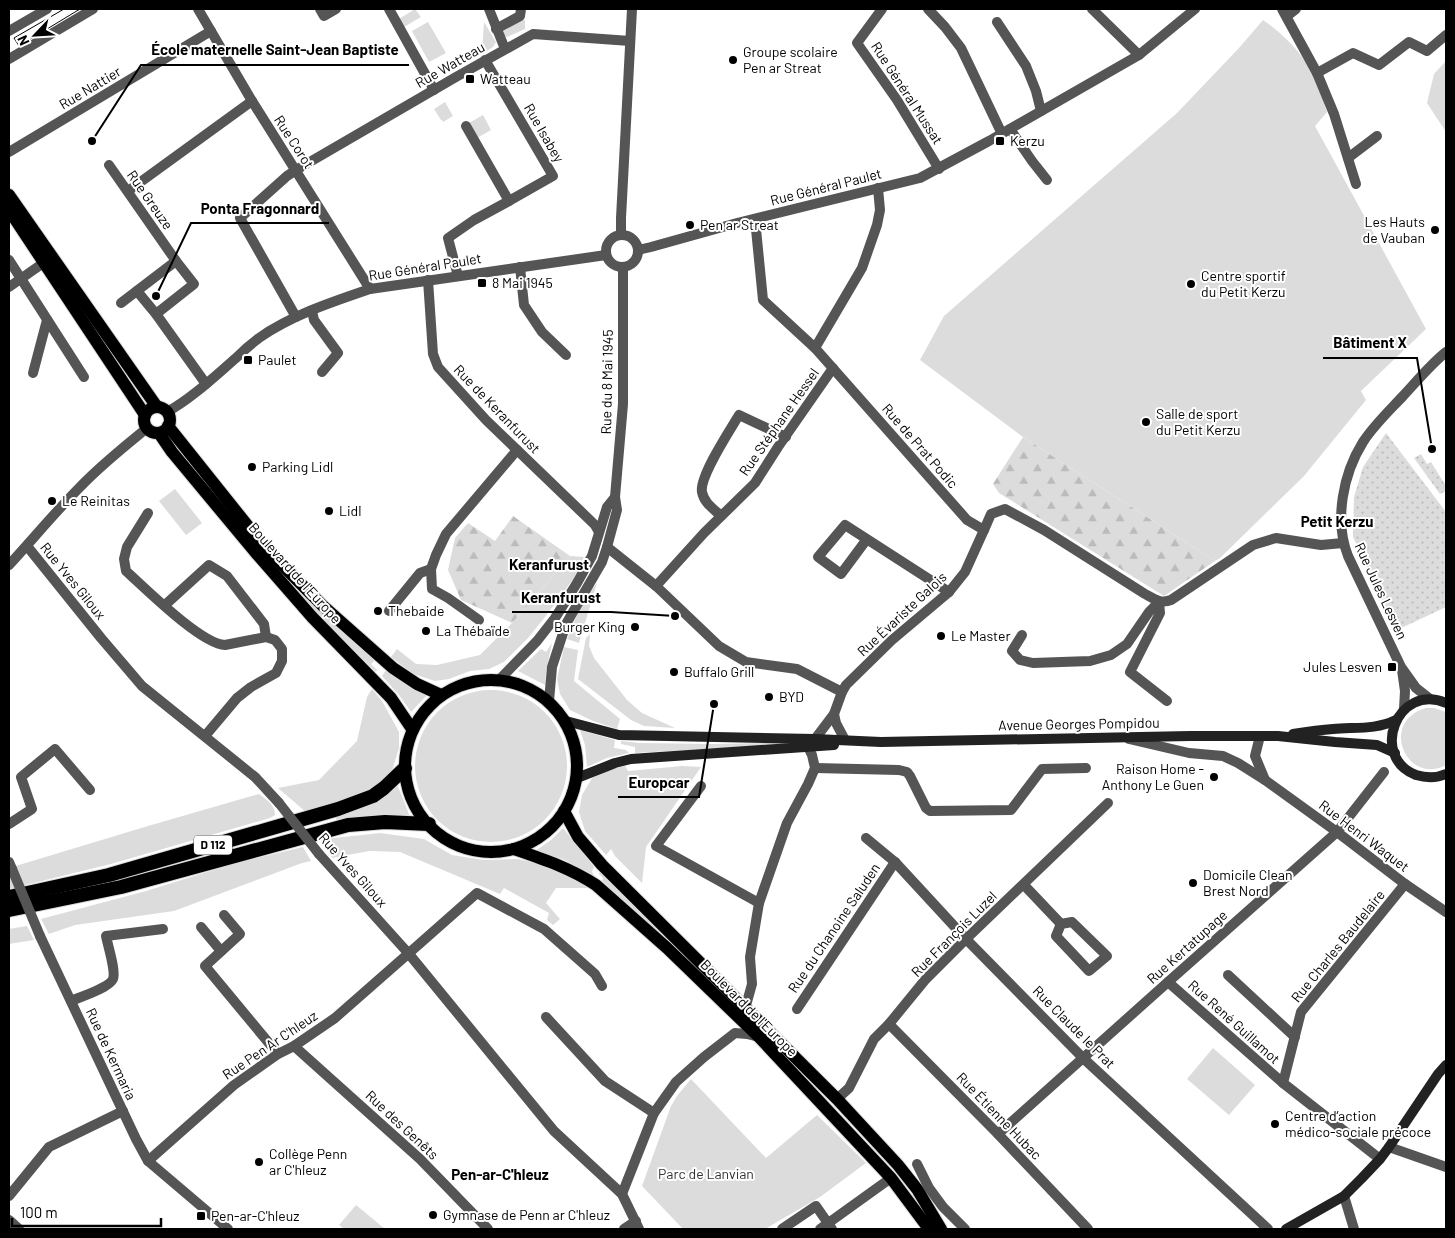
<svg xmlns="http://www.w3.org/2000/svg" width="1455" height="1238" viewBox="0 0 1455 1238" font-family="Barlow,sans-serif">
	<style>
		.green { fill: #dcdcdc }
		.forest { fill: url(#forest-firs) }
		.garden { fill: url(#garden-dots) }
		.lines { fill: none; stroke-linecap: round; stroke-linejoin: round }
		.primary-casing { stroke: #dbdbdb; stroke-width: 14 }
		.trunk-casing { stroke: #dbdbdb; stroke-width: 16 }
		.minor { stroke: #555; stroke-width: 10 }
		.tertiary { stroke: #555; stroke-width: 10 }
		.secondary { stroke: #222; stroke-width: 10 }
		.primary { stroke: #000; stroke-width: 12 }
		.trunk { stroke: #000; stroke-width: 14 }
		.tram { stroke: #000; stroke-width: 1 }
		.minor-bridge { stroke: #555; stroke-width: 10 }
		.poi-dot { fill: #000; stroke: #fff; stroke-width: 2 }
		.labels { text-anchor: middle; stroke-width: 4; stroke-linejoin: round; paint-order: stroke }
		.shield { fill: #fff; stroke: #4c4c4c; stroke-width: 1 }
		.shield-label { font-size: 12px; font-weight: bold; fill: #000 }
		.poi-label { font-size: 14px; fill: #000; stroke: #fff; text-anchor: start }
		.street-label { font-size: 14px; fill: #000; stroke: #fff }
		.park-label { font-size: 14px; fill: #333; stroke: #fff }
		.neighbourhood-label { font-size: 15px; font-weight: bold; fill: #000; stroke: #fff }
		.leader { fill: none; stroke: #000; stroke-width: 2 }
		.callout-dot { fill: #000; stroke: #fff; stroke-width: 2 }
		.callout-label { font-size: 15px; text-anchor: middle; font-weight: bold; fill: #000; stroke: #fff; stroke-width: 4; stroke-linejoin: round; paint-order: stroke }
	</style>
	<defs>
		<pattern id="forest-firs" width="22" height="20" patternUnits="userSpaceOnUse" patternTransform="scale(1.25)"><rect width="22" height="20" fill="#dcdcdc"/><path d="M5 1l3.5 6h-7zM16 11l3.5 6h-7z" fill="#bbb"/></pattern>
		<pattern id="garden-dots" width="8" height="8" patternUnits="userSpaceOnUse" patternTransform="scale(1.25)"><rect width="8" height="8" fill="#dcdcdc"/><path d="M2 2h.1M6 6h.1" fill="none" stroke="#bbb" stroke-width="1.8" stroke-linecap="round"/></pattern>
	</defs>
	<rect width="100%" height="100%" fill="#fff"/>
	<g class="green">
		<path d="M 415,9 L 421,17 L 404,27 L 399,19 Z"/>
		<path d="M 522,20 L 525,20 L 525,29 L 507,37 L 504,35 L 504,31 Z"/>
		<path d="M 1263,20 C 1279,31 1294,45 1305,61 C 1316,76 1321,95 1327,112 L 1315,126 L 1426,329 L 1361,391 L 1366,400 L 1304,476 L 1220,558 L 1215,561 L 1023,437 L 920,360 L 944,316 L 1177,113 L 1239,48 Z"/>
		<path d="M 428,22 L 446,53 L 429,62 L 412,31 Z"/>
		<path d="M 484,22 L 496,42 L 493,47 L 482,54 Z"/>
		<path d="M 1446,61 L 1446,132 L 1427,103 L 1434,74 Z"/>
		<path d="M 445,102 L 453,116 L 443,122 L 442,120 L 441,120 L 434,109 Z"/>
		<path d="M 483,115 L 491,130 L 477,138 L 469,123 Z"/>
		<path d="M 175,489 L 202,523 L 186,535 L 159,501 Z"/>
		<path d="M 570,556 L 584,557 L 574,578 L 545,617 L 528,638 L 504,662 L 489,669 L 470,671 L 449,679 L 435,681 L 413,674 L 391,657 L 397,649 L 416,664 L 437,665 L 480,655 L 512,623 Z"/>
		<path d="M 281,572 L 376,659 L 371,664 L 377,670 L 376,672 L 307,605 Z"/>
		<path d="M 597,583 L 579,643 L 567,639 C 575,619 583,599 597,583 Z"/>
		<path d="M 590,634 L 589,646 L 594,658 L 627,700 L 642,713 L 675,728 L 644,726 L 631,720 L 578,679 L 586,638 Z"/>
		<path d="M 552,643 L 546,672 L 545,685 L 518,671 L 541,649 L 546,652 Z"/>
		<path d="M 564,647 L 578,650 L 574,681 L 620,719 L 617,729 L 593,721 L 570,710 L 560,694 L 557,679 Z"/>
		<path d="M 382,663 L 429,693 L 411,712 L 399,695 L 382,676 L 386,670 L 380,665 Z"/>
		<path d="M 372,689 L 382,701 L 399,732 L 399,748 L 391,774 L 375,789 L 345,801 L 306,812 L 278,788 L 319,780 L 357,741 L 367,697 Z"/>
		<circle cx="491" cy="766" r="76"/>
		<path d="M 1426,708 L 1434,708 L 1446,712 L 1446,765 C 1407,786 1378,722 1426,708 Z"/>
		<path d="M 580,730 L 615,740 L 614,748 L 626,750 L 629,753 L 607,758 L 587,767 L 585,745 Z"/>
		<path d="M 621,741 L 639,743 L 710,744 L 828,742 L 635,753 L 635,747 L 621,744 Z"/>
		<path d="M 625,766 L 628,771 L 682,766 L 701,767 L 646,847 L 642,883 L 615,856 L 611,849 L 606,855 L 585,831 L 579,812 L 582,795 L 592,778 L 609,770 Z"/>
		<path d="M 397,784 L 411,819 L 363,817 L 337,820 L 335,817 L 359,809 L 379,799 Z"/>
		<path d="M 259,794 C 267,800 275,805 275,815 L 270,818 L 111,864 L 9,889 L 9,868 L 148,826 Z"/>
		<path d="M 563,828 L 594,867 L 592,871 L 594,877 L 563,859 L 535,851 L 551,840 Z"/>
		<path d="M 380,833 L 424,839 L 452,855 L 483,860 L 518,859 L 551,867 L 574,878 L 588,888 L 556,888 L 546,903 L 560,919 L 553,925 L 547,920 L 549,913 L 504,888 L 500,894 L 400,852 L 369,851 L 332,858 L 325,839 Z"/>
		<path d="M 303,847 L 311,861 L 302,863 L 174,911 L 75,925 L 49,934 L 41,919 L 146,891 L 236,863 Z"/>
		<path d="M 600,872 L 662,931 L 660,934 L 602,882 L 603,878 L 599,874 Z"/>
		<path d="M 27,926 L 34,940 L 9,944 L 9,929 Z"/>
		<path d="M 1213,1048 L 1255,1085 L 1229,1115 L 1187,1079 Z"/>
		<path d="M 691,1079 L 766,1158 L 817,1115 L 866,1163 L 820,1197 L 765,1229 L 683,1229 L 642,1186 L 671,1106 L 677,1096 Z"/>
		<path d="M 356,1205 L 385,1229 L 344,1229 L 339,1225 Z"/>
	</g>
	<g class="forest">
		<path d="M 1023,437 L 1215,561 L 1164,596 L 999,493 L 993,484 Z"/>
		<path d="M 513,516 L 570,556 L 512,623 L 461,600 L 448,570 L 455,538 L 468,523 L 495,541 Z"/>
	</g>
	<g class="garden">
		<path d="M 1386,433 L 1446,512 L 1446,607 L 1397,630 L 1353,537 L 1354,497 L 1363,467 Z"/>
		<path d="M 1421,454 L 1427,464 L 1431,462 L 1446,486 L 1446,491 L 1440,494 L 1414,458 Z"/>
	</g>
	<g class="lines">
		<g class="primary-casing">
			<g id="primary">
				<path d="M 9,195 L 157,407"/>
				<path d="M 9,210 L 145,415"/>
				<circle cx="157" cy="420" r="13"/>
				<path d="M 168,426 L 267,550 L 323,606 L 393,668 L 417,684 L 441,695"/>
				<path d="M 159,433 L 172,452 L 256,553 L 312,617 L 391,698 L 412,729"/>
				<circle cx="491" cy="766" r="86"/>
				<path d="M 564,811 L 578,837 L 602,865 L 837,1099 L 898,1165 L 917,1189 L 941,1229"/>
				<path d="M 514,849 C 543,859 570,868 596,885 L 667,948 L 759,1037 L 891,1178 L 929,1229"/>
			</g>
		</g>
		<g class="trunk-casing">
			<g id="trunk">
				<path d="M 9,897 L 109,875 L 338,809 L 373,796 L 384,788 L 405,768"/>
				<path d="M 9,910 L 121,887 L 348,825 L 385,822 L 429,824"/>
			</g>
		</g>
		<g class="minor">
			<path d="M 198,9 L 252,101 L 370,289"/>
			<path d="M 320,9 L 324,16 L 336,9"/>
			<path d="M 389,9 L 434,90"/>
			<path d="M 489,9 L 505,49"/>
			<path d="M 882,9 L 857,43 L 897,100 L 939,169"/>
			<path d="M 928,9 L 945,27 L 961,48 L 1002,134"/>
			<path d="M 1092,9 L 1139,55"/>
			<path d="M 1282,9 L 1317,73 L 1334,114 L 1356,184"/>
			<path d="M 1287,16 L 1296,9"/>
			<path d="M 997,22 L 1026,66 L 1036,91 L 1041,111"/>
			<path d="M 496,29 L 520,16 L 521,9"/>
			<path d="M 9,31 L 47,9"/>
			<path d="M 9,59 L 93,9"/>
			<path d="M 485,60 L 553,176 L 509,201"/>
			<path d="M 1317,73 L 1353,53 L 1379,65 L 1409,42 L 1427,51 L 1446,35"/>
			<path d="M 1010,129 L 1032,161 L 1047,180"/>
			<path d="M 9,152 L 211,31"/>
			<path d="M 1348,158 L 1377,136"/>
			<path d="M 109,165 L 176,261 L 194,284 L 156,314"/>
			<path d="M 128,191 L 252,101"/>
			<path d="M 755,219 L 763,300 L 815,348 L 967,520 L 984,530 L 991,514 L 1005,509 L 1044,530 L 1145,594 C 1154,599 1161,604 1171,600 L 1253,545 L 1276,538 L 1321,545 L 1343,543"/>
			<path d="M 9,260 L 84,377"/>
			<path d="M 520,267 L 524,305 L 542,332 L 566,355"/>
			<path d="M 458,276 L 448,238 L 474,220 L 509,201 L 466,126"/>
			<path d="M 428,280 L 433,354 L 438,367 L 486,420 L 595,525 L 599,532"/>
			<path d="M 9,287 L 49,259"/>
			<path d="M 137,291 L 156,314 L 206,384"/>
			<path d="M 121,303 L 176,261"/>
			<path d="M 312,311 L 314,320 L 338,353 L 322,372"/>
			<path d="M 296,317 L 240,218 L 287,176 L 296,170 L 456,77 L 533,34 L 630,41"/>
			<path d="M 815,348 L 862,268 L 877,225 L 880,210 L 878,188"/>
			<path d="M 33,373 L 47,320"/>
			<path d="M 148,513 L 127,547 L 124,559 L 126,571 C 146,589 201,644 225,645 L 266,637 L 275,640 L 282,649 L 282,661 L 276,673 L 251,687 L 237,698 L 205,736"/>
			<path d="M 721,516 C 714,509 704,503 702,492 C 699,477 730,430 739,415 L 786,437"/>
			<path d="M 867,539 L 841,574 L 818,557 L 845,525 L 949,592"/>
			<path d="M 27,546 L 101,638 L 142,686 L 255,777 L 279,803"/>
			<path d="M 607,547 L 656,586 L 719,646 L 746,662 L 797,669 L 842,692"/>
			<path d="M 656,586 L 704,533 L 755,483 L 778,447 L 833,368"/>
			<path d="M 1159,602 L 1160,613 L 1130,672 L 1167,701"/>
			<path d="M 165,605 L 209,565 L 227,576 L 264,624 L 266,637"/>
			<path d="M 389,611 L 420,573 L 431,569"/>
			<path d="M 479,620 L 448,598 L 432,589 L 431,569 L 436,555 L 446,534 L 517,450"/>
			<path d="M 1022,635 L 1012,651 L 1020,660 L 1033,663 L 1090,661 L 1111,655 L 1127,644 L 1149,612 L 1159,602"/>
			<path d="M 834,714 L 836,723 L 845,740"/>
			<path d="M 1260,736 L 1255,756 L 1265,780"/>
			<path d="M 815,739 L 834,714 L 842,692 L 846,685 L 892,640 L 949,592 L 965,572 L 984,530"/>
			<path d="M 1129,739 L 1189,753 L 1223,756 L 1238,763 L 1265,780 L 1337,832 L 1405,884 L 1446,912"/>
			<path d="M 815,768 L 899,770 L 907,772 L 910,776 L 926,808 L 930,811 L 1011,810 L 1042,769 L 1086,768"/>
			<path d="M 701,786 L 656,846 L 759,903"/>
			<path d="M 9,824 L 32,809 L 21,777 L 55,749 L 90,790"/>
			<path d="M 866,838 L 895,862 L 966,939 L 1083,1058 L 1268,1229"/>
			<path d="M 319,854 L 409,954 L 554,1131 L 622,1194 L 639,1229"/>
			<path d="M 9,862 L 12,869"/>
			<path d="M 1024,885 L 1061,924"/>
			<path d="M 224,915 L 240,934 L 205,966 L 278,1054"/>
			<path d="M 1072,922 L 1107,956 L 1089,971 L 1056,936 L 1061,924 Z"/>
			<path d="M 201,927 L 221,951"/>
			<path d="M 40,936 L 136,1139 L 148,1161 L 228,1229"/>
			<path d="M 1228,975 L 1295,1037"/>
			<path d="M 1168,982 L 1283,1083"/>
			<path d="M 71,1001 C 80,997 109,988 113,979 C 116,971 108,946 106,936 L 163,929"/>
			<path d="M 743,1006 L 747,1002 L 752,984 L 750,957 L 759,903 L 787,823 L 808,784 L 815,768 L 812,755 L 808,747"/>
			<path d="M 797,1009 L 895,862"/>
			<path d="M 546,1017 L 605,1081 L 654,1113"/>
			<path d="M 889,1024 L 998,1134 L 1088,1229"/>
			<path d="M 294,1046 L 420,1159 L 488,1229"/>
			<path d="M 837,1099 L 849,1088 L 874,1039 L 889,1024 L 925,980 L 966,939 L 1108,803"/>
			<path d="M 998,1134 L 1168,982 L 1337,832 L 1384,772"/>
			<path d="M 1389,1147 L 1446,1167"/>
			<path d="M 1380,1159 L 1283,1083 L 1301,1012 L 1405,884"/>
			<path d="M 148,1161 L 234,1085 L 278,1054 L 294,1046 L 335,1018 L 417,946 L 477,893 L 544,929 L 595,974 L 602,986"/>
			<path d="M 917,1164 L 929,1188 L 943,1207 L 965,1229"/>
			<path d="M 622,1194 L 654,1113 L 676,1082 L 704,1057 L 735,1033 L 747,1034 L 759,1037"/>
			<path d="M 9,1196 L 49,1147 L 123,1111"/>
			<path d="M 1344,1196 L 1354,1229"/>
			<path d="M 9,1220 L 19,1229"/>
			<path d="M 624,1229 L 636,1221"/>
			<path d="M 782,1229 L 816,1206 L 832,1229"/>
			<path d="M 820,1229 L 891,1178"/>
		</g>
		<g class="tertiary">
			<path d="M 621,234 L 621,218 L 632,9"/>
			<circle cx="622" cy="251" r="16"/>
			<path d="M 638,250 L 651,247 L 737,223 L 920,178 L 989,141 L 1139,55 L 1195,9"/>
			<path d="M 167,412 C 192,398 214,377 236,358 C 243,351 251,344 259,338 C 292,315 332,302 370,289 L 606,255"/>
			<path d="M 9,565 C 33,539 56,511 81,486 C 101,465 125,446 147,428"/>
			<path d="M 1402,670 L 1405,691 L 1404,709"/>
			<path d="M 500,679 L 537,641 L 555,618 L 577,583 L 592,556 L 607,507 L 615,497"/>
			<path d="M 1430,699 L 1416,688 L 1401,667 L 1348,556 C 1334,520 1343,474 1363,442 C 1374,425 1389,411 1403,396 C 1417,381 1430,365 1446,352"/>
			<path d="M 549,701 L 552,667 L 566,624 L 602,562 L 607,547 L 617,510 L 615,497 L 623,404 L 623,267"/>
		</g>
		<g class="secondary">
			<path d="M 1446,703 C 1397,682 1369,757 1416,775 C 1426,778 1437,778 1446,774"/>
			<path d="M 566,721 L 619,735 L 815,739 L 881,742 L 1190,736 L 1278,736 L 1335,742 L 1377,745 L 1395,753"/>
			<path d="M 1293,734 C 1306,732 1320,730 1333,729 C 1354,727 1376,730 1396,720"/>
			<path d="M 577,778 L 615,763 L 631,759 L 834,745"/>
			<path d="M 1286,1229 L 1344,1196 L 1362,1178 L 1380,1159 L 1389,1147 L 1438,1074 L 1446,1065"/>
		</g>
		<use href="#primary" class="primary"/>
		<use href="#trunk" class="trunk"/>
		<path class="tram" d="M 64,9 L 14,38 L 19,46 L 80,9"/>
		<g class="minor-bridge">
			<path d="M 279,803 L 319,854"/>
			<path d="M 12,869 L 40,936"/>
		</g>
	</g>
	<g class="poi-dot">
		<circle cx="733" cy="60" r="5"/>
		<rect x="465" y="74" width="10" height="10" rx="2.5"/>
		<rect x="995" y="136" width="10" height="10" rx="2.5"/>
		<circle cx="690" cy="225" r="5"/>
		<circle cx="1435" cy="230" r="5"/>
		<rect x="477" y="278" width="10" height="10" rx="2.5"/>
		<circle cx="1191" cy="284" r="5"/>
		<rect x="243" y="355" width="10" height="10" rx="2.5"/>
		<circle cx="1146" cy="422" r="5"/>
		<circle cx="252" cy="467" r="5"/>
		<circle cx="52" cy="501" r="5"/>
		<circle cx="329" cy="511" r="5"/>
		<circle cx="378" cy="611" r="5"/>
		<circle cx="635" cy="627" r="5"/>
		<circle cx="426" cy="631" r="5"/>
		<circle cx="941" cy="636" r="5"/>
		<rect x="1387" y="662" width="10" height="10" rx="2.5"/>
		<circle cx="674" cy="672" r="5"/>
		<circle cx="769" cy="697" r="5"/>
		<circle cx="1214" cy="777" r="5"/>
		<circle cx="1193" cy="883" r="5"/>
		<circle cx="1275" cy="1124" r="5"/>
		<circle cx="259" cy="1162" r="5"/>
		<circle cx="433" cy="1215" r="5"/>
		<rect x="196" y="1211" width="10" height="10" rx="2.5"/>
	</g>
	<g class="labels">
		<rect class="shield" x="194" y="835.5" width="38" height="19" rx="4"/>
		<g class="shield-label">
			<text x="213" y="849">D 112</text>
		</g>
		<g class="poi-label">
			<text x="743" y="57">Groupe scolaire<tspan x="743" dy="16">Pen ar Streat</tspan></text>
			<text x="480" y="84">Watteau</text>
			<text x="1010" y="146">Kerzu</text>
			<text x="1425" y="227" text-anchor="end">Les Hauts<tspan x="1425" dy="16">de Vauban</tspan></text>
			<text x="700" y="230">Pen ar Streat</text>
			<text x="1201" y="281">Centre sportif<tspan x="1201" dy="16">du Petit Kerzu</tspan></text>
			<text x="492" y="288">8 Mai 1945</text>
			<text x="258" y="365">Paulet</text>
			<text x="1156" y="419">Salle de sport<tspan x="1156" dy="16">du Petit Kerzu</tspan></text>
			<text x="262" y="472">Parking Lidl</text>
			<text x="62" y="506">Le Reinitas</text>
			<text x="339" y="516">Lidl</text>
			<text x="388" y="616">Thebaide</text>
			<text x="625" y="632" text-anchor="end">Burger King</text>
			<text x="436" y="636">La Thébaïde</text>
			<text x="951" y="641">Le Master</text>
			<text x="1382" y="672" text-anchor="end">Jules Lesven</text>
			<text x="684" y="677">Buffalo Grill</text>
			<text x="779" y="702">BYD</text>
			<text x="1204" y="774" text-anchor="end">Raison Home -<tspan x="1204" dy="16">Anthony Le Guen</tspan></text>
			<text x="1203" y="880">Domicile Clean<tspan x="1203" dy="16">Brest Nord</tspan></text>
			<text x="1285" y="1121">Centre d’action<tspan x="1285" dy="16">médico-sociale précoce</tspan></text>
			<text x="269" y="1159">Collège Penn<tspan x="269" dy="16">ar C'hleuz</tspan></text>
			<text x="443" y="1220">Gymnase de Penn ar C'hleuz</text>
			<text x="211" y="1221">Pen-ar-C'hleuz</text>
		</g>
		<g class="street-label">
			<text transform="translate(450 65) rotate(-30)" y="5">Rue Watteau</text>
			<text transform="translate(90 88) rotate(-31)" y="5">Rue Nattier</text>
			<text transform="translate(907 93) rotate(57)" y="5">Rue Général Mussat</text>
			<text transform="translate(544 133) rotate(60)" y="5">Rue Isabey</text>
			<text transform="translate(294 142) rotate(57)" y="5">Rue Corot</text>
			<text transform="translate(826 187) rotate(-14)" y="5">Rue Général Paulet</text>
			<text transform="translate(150 200) rotate(55)" y="5">Rue Greuze</text>
			<text transform="translate(425 267) rotate(-9)" y="5">Rue Général Paulet</text>
			<text transform="translate(607 382) rotate(-89)" y="5">Rue du 8 Mai 1945</text>
			<text transform="translate(497 409) rotate(46)" y="5">Rue de Keranfurust</text>
			<text transform="translate(779 422) rotate(-55)" y="5">Rue Stéphane Hessel</text>
			<text transform="translate(920 446) rotate(49)" y="5">Rue de Prat Podic</text>
			<text transform="translate(295 573) rotate(48)" y="5">Boulevard de l'Europe</text>
			<text transform="translate(73 581) rotate(51)" y="5">Rue Yves Giloux</text>
			<text transform="translate(1381 591) rotate(65)" y="5">Rue Jules Lesven</text>
			<text transform="translate(902 614) rotate(-43)" y="5">Rue Évariste Galois</text>
			<text transform="translate(1079 724) rotate(-1)" y="5">Avenue Georges Pompidou</text>
			<text transform="translate(1364 836) rotate(37)" y="5">Rue Henri Waquet</text>
			<text transform="translate(353 870) rotate(48)" y="5">Rue Yves Giloux</text>
			<text transform="translate(834 928) rotate(-56)" y="5">Rue du Chanoine Saluden</text>
			<text transform="translate(954 934) rotate(-45)" y="5">Rue François Luzel</text>
			<text transform="translate(1338 946) rotate(-51)" y="5">Rue Charles Baudelaire</text>
			<text transform="translate(1187 947) rotate(-42)" y="5">Rue Kertatupage</text>
			<text transform="translate(749 1008) rotate(45)" y="5">Boulevard de l'Europe</text>
			<text transform="translate(1234 1022) rotate(42)" y="5">Rue René Guillamot</text>
			<text transform="translate(1074 1027) rotate(45)" y="5">Rue Claude le Prat</text>
			<text transform="translate(270 1045) rotate(-34)" y="5">Rue Pen Ar C'hleuz</text>
			<text transform="translate(111 1054) rotate(65)" y="5">Rue de Kermaria</text>
			<text transform="translate(999 1116) rotate(46)" y="5">Rue Étienne Hubac</text>
			<text transform="translate(402 1125) rotate(43)" y="5">Rue des Genêts</text>
		</g>
		<g class="park-label">
			<text x="706" y="1179">Parc de Lanvian</text>
		</g>
		<g class="neighbourhood-label">
			<text x="1337" y="527">Petit Kerzu</text>
			<text x="549" y="570">Keranfurust</text>
			<text x="500" y="1180">Pen-ar-C'hleuz</text>
		</g>
	</g>
	<path class="leader" d="M92 141L141 65H409M156 296L191 223H329M1432 449L1417 358H1323M675 616L611 612H512M714 704L699 797H618"/>
	<g class="callout-dot">
		<circle cx="92" cy="141" r="5"/>
		<circle cx="156" cy="296" r="5"/>
		<circle cx="1432" cy="449" r="5"/>
		<circle cx="675" cy="616" r="5"/>
		<circle cx="714" cy="704" r="5"/>
	</g>
	<g class="callout-label">
		<text x="275" y="55">École maternelle Saint-Jean Baptiste</text>
		<text x="260" y="214">Ponta Fragonnard</text>
		<text x="1370" y="348">Bâtiment X</text>
		<text x="561" y="603">Keranfurust</text>
		<text x="659" y="788">Europcar</text>
	</g>
	<rect width="1455" height="1238" fill="none" stroke="#000000" stroke-width="20"/>
	<g transform="translate(35 35) rotate(245)" stroke="#ffffff" stroke-width="4" paint-order="stroke">
	<path d="M0-4L9 19L0 12L-9 19Z" fill="#000000"/>
	<text y="-8" font-size="14" font-weight="bold" text-anchor="middle" fill="#000000">N</text>
	</g>
	<path d="M12 1218v8h149v-8" fill="none" stroke="#000000" stroke-width="2.5"/>
	<text x="20" y="1218" font-size="15" fill="#000000" stroke="#ffffff" stroke-width="4" paint-order="stroke">100 m</text>
</svg>
